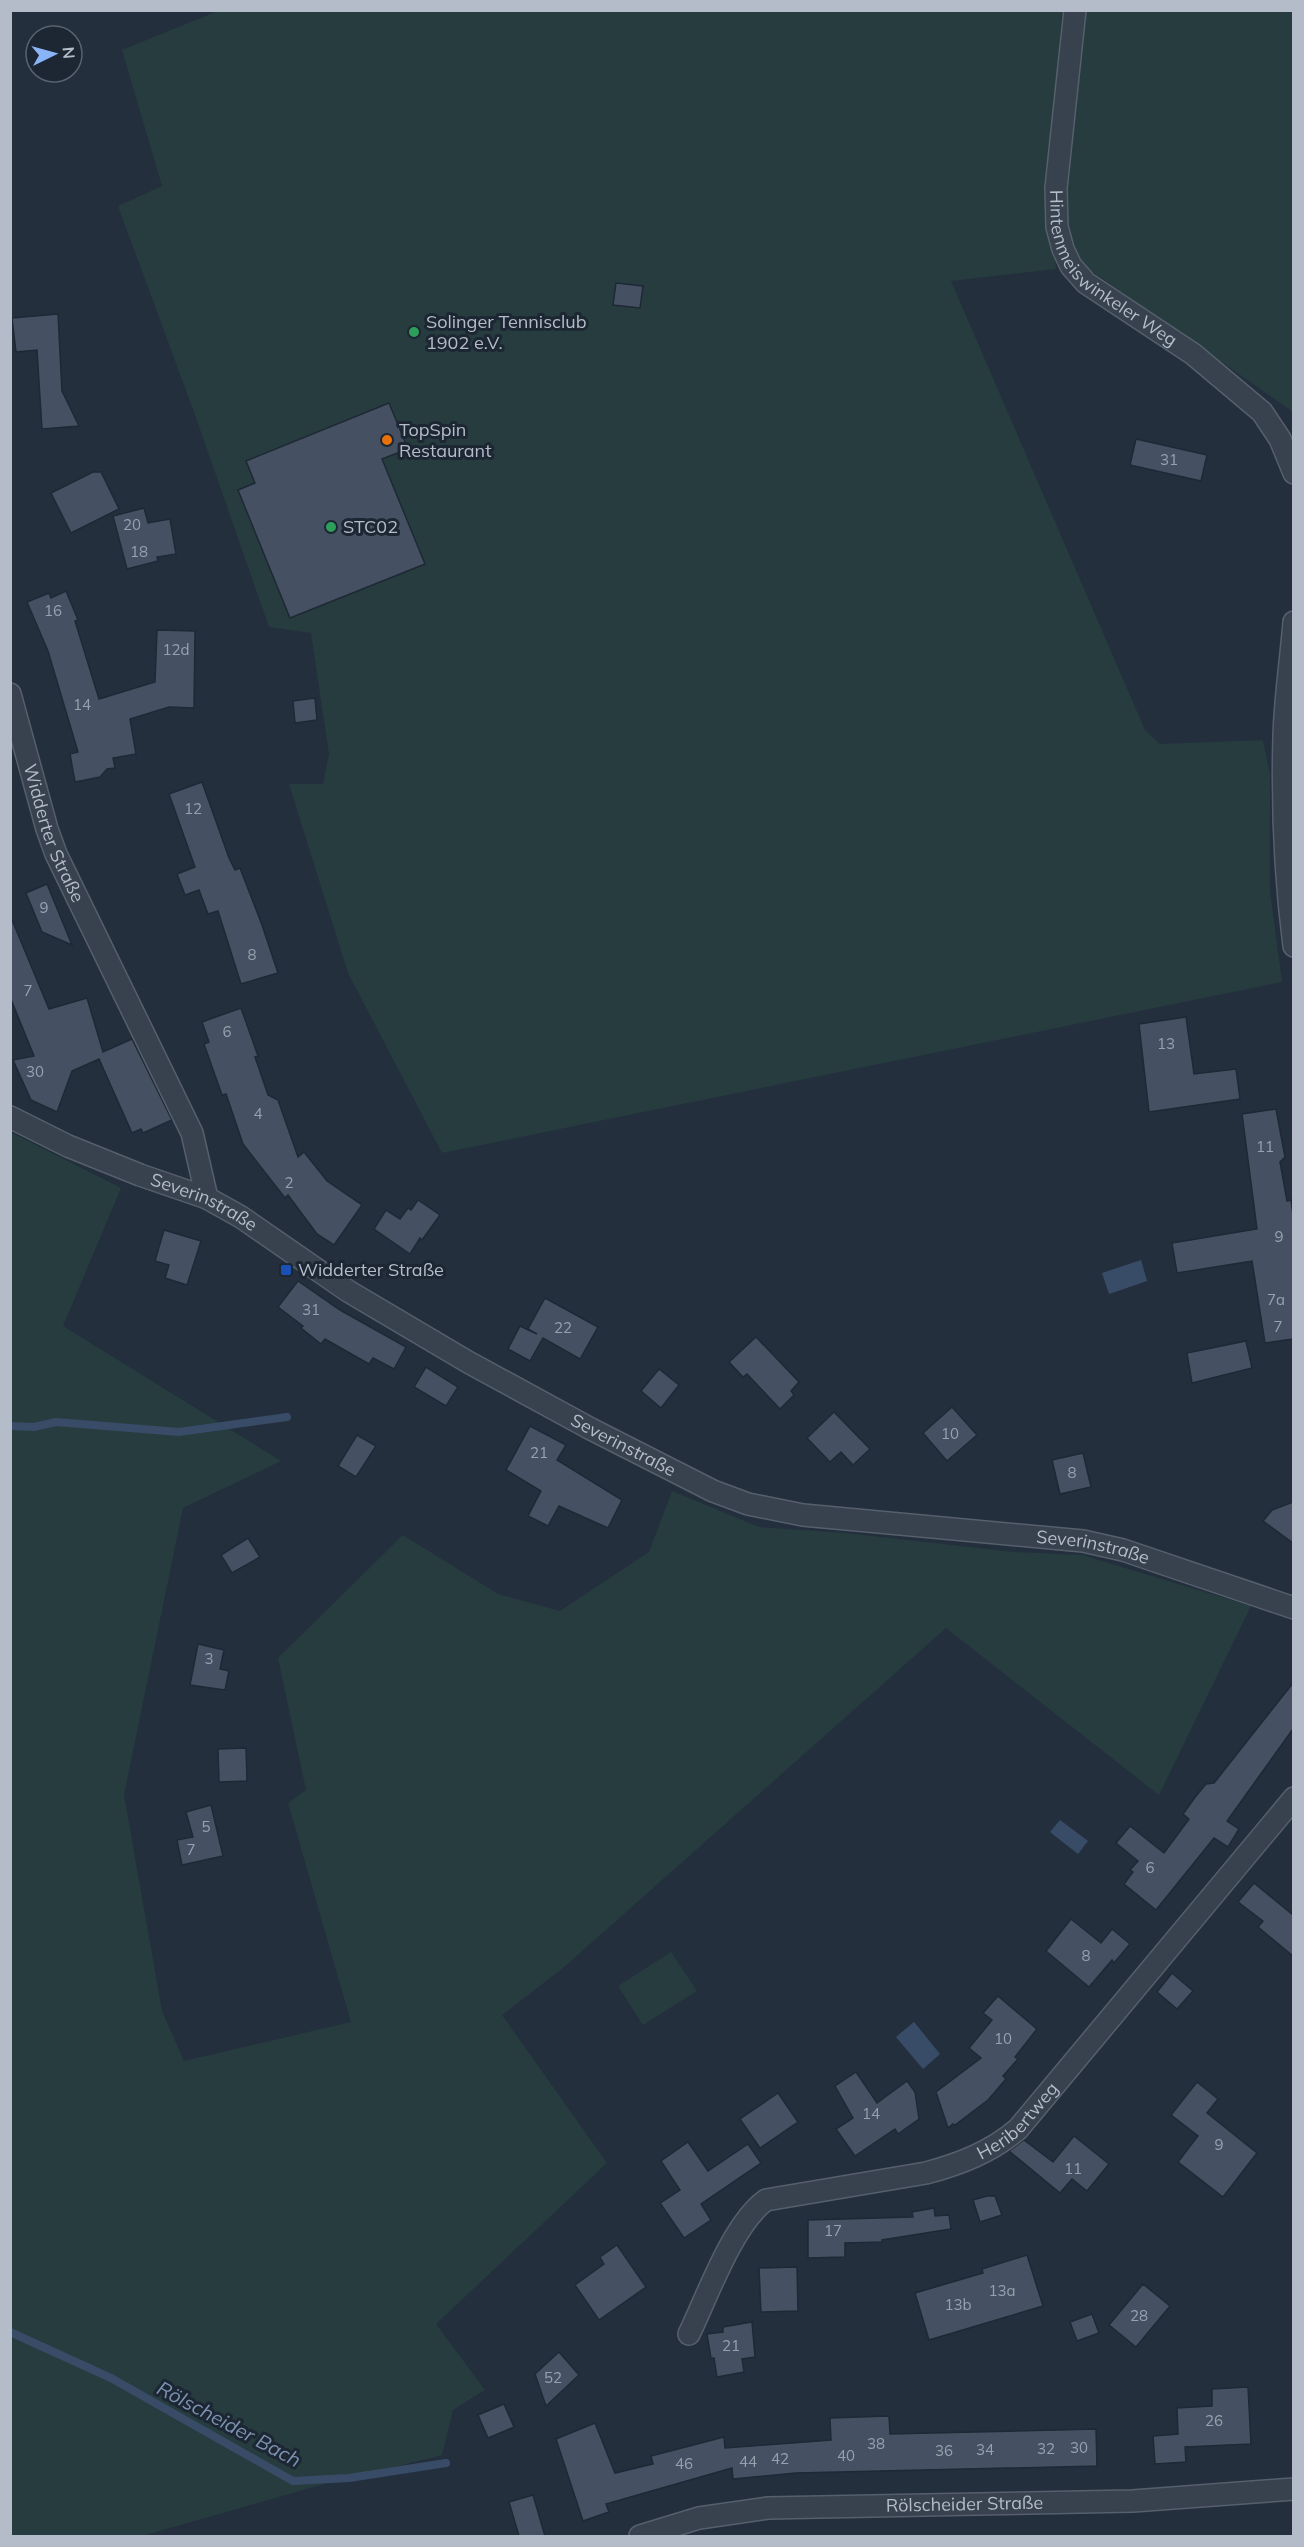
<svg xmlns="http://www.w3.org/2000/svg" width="1304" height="2547" viewBox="0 0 1304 2547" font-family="Mulish,sans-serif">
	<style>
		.green { fill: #263c3f }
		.water { fill: #394c67 }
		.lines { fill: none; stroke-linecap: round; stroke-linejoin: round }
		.stream { stroke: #394c67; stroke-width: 8 }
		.building { fill: #455162; stroke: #1f2835; stroke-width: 1.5 }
		.street-casing { stroke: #565f6c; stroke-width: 24 }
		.street { stroke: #38414e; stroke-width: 21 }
		.leisure-dot { fill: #2e9e5b; stroke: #1d2633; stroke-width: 2 }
		.food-dot { fill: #e8710a; stroke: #1d2633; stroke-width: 2 }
		.transit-dot { fill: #1a4fb4; stroke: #1d2633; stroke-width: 2 }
		.labels { text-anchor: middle; stroke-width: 6; stroke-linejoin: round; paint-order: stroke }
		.number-label { font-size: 15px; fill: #98a1af }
		.street-label { font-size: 18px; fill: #b4bcc9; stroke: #1d2633 }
		.poi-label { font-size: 18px; fill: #b4bcc9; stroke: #1d2633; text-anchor: start }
		.water-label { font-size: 20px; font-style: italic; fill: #7c92b1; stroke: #1d2633 }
	</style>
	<rect width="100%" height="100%" fill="#242f3e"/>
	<g class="green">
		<path d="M 218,11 L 1062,11 L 1048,189 L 1056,269 L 951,281 L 1145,730 L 1160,744 L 1263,740 L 1270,774 L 1270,891 L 1282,982 L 442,1153 L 348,973 L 289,784 L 323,784 L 329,754 L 311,633 L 269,627 L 194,412 L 118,206 L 162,186 L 122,50 Z"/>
		<path d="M 1086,11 L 1293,11 L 1293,412 L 1080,263 L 1070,244 L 1065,211 Z"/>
		<path d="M 10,1132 L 121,1188 L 63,1326 L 281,1461 L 183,1508 L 124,1795 L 162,2011 L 184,2061 L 351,2022 L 288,1803 L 306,1790 L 278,1658 L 403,1535 L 498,1594 L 560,1611 L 649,1552 L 672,1491 L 759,1527 L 845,1533 L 1014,1552 L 1082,1555 L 1251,1606 L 1159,1795 L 946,1628 L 563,1968 L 502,2015 L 607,2163 L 436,2324 L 485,2390 L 453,2410 L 442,2455 L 317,2486 L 142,2536 L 11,2536 Z"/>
		<path d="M 671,1952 L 697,1991 L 643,2025 L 618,1986 Z"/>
	</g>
	<g class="water">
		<path d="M 1141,1260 L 1147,1281 L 1109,1294 L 1102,1273 Z"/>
		<path d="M 1060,1820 L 1088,1841 L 1078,1854 L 1050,1832 Z"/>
		<path d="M 914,2022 L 940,2054 L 923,2069 L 896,2037 Z"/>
	</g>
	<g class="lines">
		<g class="stream">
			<path d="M 10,1426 L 34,1427 L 56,1422 L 179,1432 L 287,1417"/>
			<path d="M 10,2332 L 111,2378 L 293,2481 L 349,2478 L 446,2463"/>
		</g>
	</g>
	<g class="building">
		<path d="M 616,283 L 643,286 L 640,308 L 613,305 Z"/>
		<path d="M 58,314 L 62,391 L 79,426 L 42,429 L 37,350 L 16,352 L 12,318 Z"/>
		<path d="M 389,403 L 408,449 L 382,459 L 425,564 L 290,618 L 238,490 L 255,483 L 246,461 Z"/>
		<path d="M 1136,439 L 1207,455 L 1201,481 L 1130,465 Z"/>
		<path d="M 93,472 L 101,472 L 119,509 L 71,533 L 51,493 Z"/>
		<path d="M 144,508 L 148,523 L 170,519 L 176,554 L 157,557 L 158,561 L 127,569 L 113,516 Z"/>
		<path d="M 66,591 L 78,620 L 75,621 L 99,699 L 155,682 L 157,630 L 195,631 L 194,708 L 169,707 L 130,719 L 136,754 L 113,758 L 115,768 L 107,769 L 100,777 L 75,782 L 70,754 L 78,752 L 48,651 L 27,602 L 49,593 L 51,598 Z"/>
		<path d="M 315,698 L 317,720 L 295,723 L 293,701 Z"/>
		<path d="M 202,782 L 229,858 L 235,870 L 240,868 L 262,925 L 278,973 L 241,984 L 218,911 L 208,914 L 199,890 L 185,895 L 177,874 L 195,867 L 169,794 Z"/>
		<path d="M 47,884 L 72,945 L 42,932 L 26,893 Z"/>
		<path d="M 10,915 L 49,1009 L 87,998 L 103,1052 L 132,1039 L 172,1120 L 143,1133 L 141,1129 L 132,1133 L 99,1059 L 72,1071 L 57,1112 L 31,1100 L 13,1060 L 34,1056 L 10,997 Z"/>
		<path d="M 241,1008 L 258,1056 L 255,1057 L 268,1095 L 278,1100 L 298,1157 L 304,1152 L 327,1181 L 362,1205 L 334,1245 L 317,1234 L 288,1195 L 285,1198 L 243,1144 L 226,1094 L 222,1095 L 204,1044 L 209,1042 L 202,1022 Z"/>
		<path d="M 1186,1017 L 1194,1074 L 1236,1069 L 1240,1099 L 1149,1112 L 1139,1024 Z"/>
		<path d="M 1276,1109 L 1285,1157 L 1280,1162 L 1287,1201 L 1291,1200 L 1293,1215 L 1293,1339 L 1265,1343 L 1252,1261 L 1177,1273 L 1172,1243 L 1257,1229 L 1242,1114 Z"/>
		<path d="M 418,1200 L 440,1215 L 422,1240 L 420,1238 L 410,1254 L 374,1229 L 386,1210 L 400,1219 L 408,1208 L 411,1210 Z"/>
		<path d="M 164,1230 L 201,1241 L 187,1285 L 165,1278 L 169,1265 L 155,1261 Z"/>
		<path d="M 298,1281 L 340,1310 L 406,1347 L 394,1369 L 373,1358 L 369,1364 L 325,1339 L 321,1344 L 301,1328 L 303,1326 L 278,1307 Z"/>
		<path d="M 545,1298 L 598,1327 L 580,1359 L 543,1338 L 530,1361 L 508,1349 L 520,1326 L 537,1334 L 528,1329 Z"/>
		<path d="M 756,1337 L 799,1382 L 791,1391 L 794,1395 L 780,1409 L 747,1374 L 743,1377 L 729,1362 Z"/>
		<path d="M 1246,1341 L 1252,1368 L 1192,1383 L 1187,1353 Z"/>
		<path d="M 426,1367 L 458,1387 L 446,1406 L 414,1387 Z"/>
		<path d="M 659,1369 L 679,1385 L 661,1408 L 641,1391 Z"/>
		<path d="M 952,1407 L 977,1435 L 947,1461 L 923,1433 Z"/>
		<path d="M 834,1412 L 870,1449 L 853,1465 L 841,1452 L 830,1462 L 807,1438 Z"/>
		<path d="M 530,1426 L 566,1445 L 557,1460 L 622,1500 L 608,1528 L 559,1506 L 548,1526 L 528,1516 L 541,1491 L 506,1470 Z"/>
		<path d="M 357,1435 L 376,1446 L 356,1477 L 338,1466 Z"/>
		<path d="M 1083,1453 L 1091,1487 L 1060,1494 L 1052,1460 Z"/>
		<path d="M 1293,1502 L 1293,1543 L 1263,1521 L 1272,1510 Z"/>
		<path d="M 248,1538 L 260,1557 L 232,1573 L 221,1555 Z"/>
		<path d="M 198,1644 L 224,1650 L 220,1669 L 229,1671 L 225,1690 L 190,1685 Z"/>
		<path d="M 1293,1683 L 1293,1729 L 1227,1821 L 1239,1829 L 1228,1847 L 1214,1838 L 1156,1910 L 1124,1884 L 1133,1872 L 1130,1870 L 1138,1861 L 1116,1843 L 1130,1826 L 1164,1853 L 1189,1819 L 1183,1814 L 1196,1796 L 1206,1784 L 1214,1783 Z"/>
		<path d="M 246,1748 L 247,1781 L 219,1782 L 218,1749 Z"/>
		<path d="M 211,1805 L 223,1856 L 182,1865 L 177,1840 L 193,1837 L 186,1812 Z"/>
		<path d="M 1254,1883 L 1293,1915 L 1293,1956 L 1258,1927 L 1263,1921 L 1238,1902 Z"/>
		<path d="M 1071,1919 L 1101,1943 L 1112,1929 L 1130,1944 L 1114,1963 L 1112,1960 L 1089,1987 L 1046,1951 Z"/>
		<path d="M 1172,1973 L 1193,1991 L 1177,2009 L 1157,1992 Z"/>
		<path d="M 998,1996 L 1037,2029 L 1015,2057 L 1018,2059 L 1003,2076 L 1006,2079 L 988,2100 L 955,2125 L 953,2124 L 948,2128 L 936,2092 L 981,2058 L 969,2048 L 992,2020 L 983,2013 Z"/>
		<path d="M 856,2072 L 877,2103 L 907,2081 L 915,2092 L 919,2119 L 898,2134 L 895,2129 L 855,2156 L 836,2129 L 853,2118 L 835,2086 Z"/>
		<path d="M 1197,2082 L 1218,2099 L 1207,2113 L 1257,2153 L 1223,2197 L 1178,2162 L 1198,2136 L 1171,2115 Z"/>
		<path d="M 778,2093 L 798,2122 L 760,2148 L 740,2119 Z"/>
		<path d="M 1074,2136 L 1109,2164 L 1087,2191 L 1072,2179 L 1060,2193 L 1009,2151 L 1024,2140 L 1053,2162 Z"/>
		<path d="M 688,2142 L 708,2171 L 748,2144 L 761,2163 L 701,2204 L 711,2220 L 684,2238 L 660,2203 L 680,2190 L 661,2161 Z"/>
		<path d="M 987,2196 L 995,2196 L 1002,2215 L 980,2222 L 973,2200 Z"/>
		<path d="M 934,2208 L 935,2216 L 949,2215 L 951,2229 L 882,2240 L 882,2242 L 845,2243 L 845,2257 L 808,2258 L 808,2220 L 913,2217 L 912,2212 Z"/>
		<path d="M 617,2245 L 646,2287 L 599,2320 L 575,2285 L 604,2264 L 600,2257 Z"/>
		<path d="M 1027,2255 L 1043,2306 L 929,2340 L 915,2293 L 983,2273 L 982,2269 Z"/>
		<path d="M 797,2267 L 798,2311 L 761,2312 L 759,2268 Z"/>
		<path d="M 1143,2284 L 1170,2306 L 1136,2347 L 1109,2325 Z"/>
		<path d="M 1092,2314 L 1099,2333 L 1077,2341 L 1070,2322 Z"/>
		<path d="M 752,2322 L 755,2357 L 742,2359 L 744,2372 L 717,2377 L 714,2358 L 711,2358 L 707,2334 L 723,2332 L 723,2327 Z"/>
		<path d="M 559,2352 L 579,2375 L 546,2406 L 535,2374 Z"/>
		<path d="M 1248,2387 L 1251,2444 L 1185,2447 L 1186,2462 L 1155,2464 L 1153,2436 L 1178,2434 L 1177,2408 L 1212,2406 L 1212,2389 Z"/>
		<path d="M 504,2404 L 514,2427 L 488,2438 L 478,2415 Z"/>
		<path d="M 889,2416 L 890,2434 L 1096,2429 L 1097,2466 L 796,2473 L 733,2479 L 732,2468 L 606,2504 L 609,2512 L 583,2521 L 556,2439 L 595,2423 L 615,2473 L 653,2464 L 651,2456 L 724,2437 L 725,2448 L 831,2440 L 830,2418 Z"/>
		<path d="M 533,2495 L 545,2536 L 519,2536 L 509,2502 Z"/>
	</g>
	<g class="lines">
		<g class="street-casing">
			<g id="street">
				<path id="s1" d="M 1075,10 L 1056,188 L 1057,227 L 1063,249 L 1071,266 L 1086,283 L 1193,354 L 1262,412 L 1280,439 L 1294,473"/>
				<path d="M 1294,622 C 1291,660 1285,698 1284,736 C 1282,807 1285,876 1294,946"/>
				<path id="s2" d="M 10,694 L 47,829 L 56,854 L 192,1133 L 207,1198"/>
				<path id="s3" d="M 10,1117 L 68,1146 L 140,1175 L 207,1198 L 241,1217 L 348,1291 L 468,1362 L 591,1429 L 713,1491 L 748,1504 L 803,1515 L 1083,1541 L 1123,1550 L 1294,1608"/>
				<path id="s4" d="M 689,2334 C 707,2297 733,2223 766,2200 L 926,2173 C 960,2164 991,2152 1018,2129 L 1294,1798"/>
				<path id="s5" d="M 640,2536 L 699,2518 L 768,2508 L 1133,2501 L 1294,2489"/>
			</g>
		</g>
		<use href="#street" class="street"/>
	</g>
	<g class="leisure-dot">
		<circle cx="414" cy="332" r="6"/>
		<circle cx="331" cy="527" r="6"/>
	</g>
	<circle class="food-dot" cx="387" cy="440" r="6"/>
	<rect class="transit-dot" x="280" y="1264" width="12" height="12" rx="3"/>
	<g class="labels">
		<g class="number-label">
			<text x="1169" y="465">31</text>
			<text x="132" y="530">20</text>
			<text x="139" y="557">18</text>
			<text x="53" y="616">16</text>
			<text x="176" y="655">12d</text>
			<text x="82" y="710">14</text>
			<text x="193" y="814">12</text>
			<text x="44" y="913">9</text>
			<text x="252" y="960">8</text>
			<text x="28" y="996">7</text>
			<text x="227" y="1037">6</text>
			<text x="1166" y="1049">13</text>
			<text x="35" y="1077">30</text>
			<text x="258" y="1119">4</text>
			<text x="1265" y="1152">11</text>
			<text x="289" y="1188">2</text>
			<text x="1279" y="1242">9</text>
			<text x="1276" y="1305">7a</text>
			<text x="311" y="1315">31</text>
			<text x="1278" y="1332">7</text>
			<text x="563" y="1333">22</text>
			<text x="950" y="1439">10</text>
			<text x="539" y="1458">21</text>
			<text x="1072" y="1478">8</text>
			<text x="209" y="1664">3</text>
			<text x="206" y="1832">5</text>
			<text x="191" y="1855">7</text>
			<text x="1150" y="1873">6</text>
			<text x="1086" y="1961">8</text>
			<text x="1003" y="2044">10</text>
			<text x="871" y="2119">14</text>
			<text x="1219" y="2150">9</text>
			<text x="1073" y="2174">11</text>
			<text x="833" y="2236">17</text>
			<text x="1002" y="2296">13a</text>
			<text x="958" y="2310">13b</text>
			<text x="1139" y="2321">28</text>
			<text x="731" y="2351">21</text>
			<text x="553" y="2383">52</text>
			<text x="1214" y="2426">26</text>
			<text x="876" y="2449">38</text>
			<text x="1079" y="2453">30</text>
			<text x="1046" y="2454">32</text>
			<text x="985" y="2455">34</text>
			<text x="944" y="2456">36</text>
			<text x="846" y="2461">40</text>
			<text x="780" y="2464">42</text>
			<text x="748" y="2467">44</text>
			<text x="684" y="2469">46</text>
		</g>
		<g class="street-label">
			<text dy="6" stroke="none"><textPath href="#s1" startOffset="285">Hintenmeiswinkeler Weg</textPath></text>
			<text dy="6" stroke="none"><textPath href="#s2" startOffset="146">Widderter Straße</textPath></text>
			<text dy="6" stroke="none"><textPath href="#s3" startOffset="212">Severinstraße</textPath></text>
			<text dy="6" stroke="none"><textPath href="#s3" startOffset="698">Severinstraße</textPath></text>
			<text dy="6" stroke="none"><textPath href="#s3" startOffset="1184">Severinstraße</textPath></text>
			<text dy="6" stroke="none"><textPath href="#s4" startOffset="426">Heribertweg</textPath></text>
			<text dy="6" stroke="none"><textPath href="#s5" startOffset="328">Rölscheider Straße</textPath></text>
		</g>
		<g class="poi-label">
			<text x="426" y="328">Solinger Tennisclub<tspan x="426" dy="21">1902 e.V.</tspan></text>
			<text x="399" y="436">TopSpin<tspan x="399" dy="21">Restaurant</tspan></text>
			<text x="343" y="533">STC02</text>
			<text x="298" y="1276">Widderter Straße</text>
		</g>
		<g class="water-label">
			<text transform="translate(229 2424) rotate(28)" y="7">Rölscheider Bach</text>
		</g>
	</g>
	<rect width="1304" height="2547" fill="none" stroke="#b4bcc9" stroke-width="24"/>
	<g transform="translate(54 54) rotate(85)"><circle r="28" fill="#1d2633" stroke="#59626f" stroke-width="1.5"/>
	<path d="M0-4.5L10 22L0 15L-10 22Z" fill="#8ab4f8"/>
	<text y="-9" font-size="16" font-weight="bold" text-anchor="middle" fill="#b4bcc9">N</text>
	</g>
</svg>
